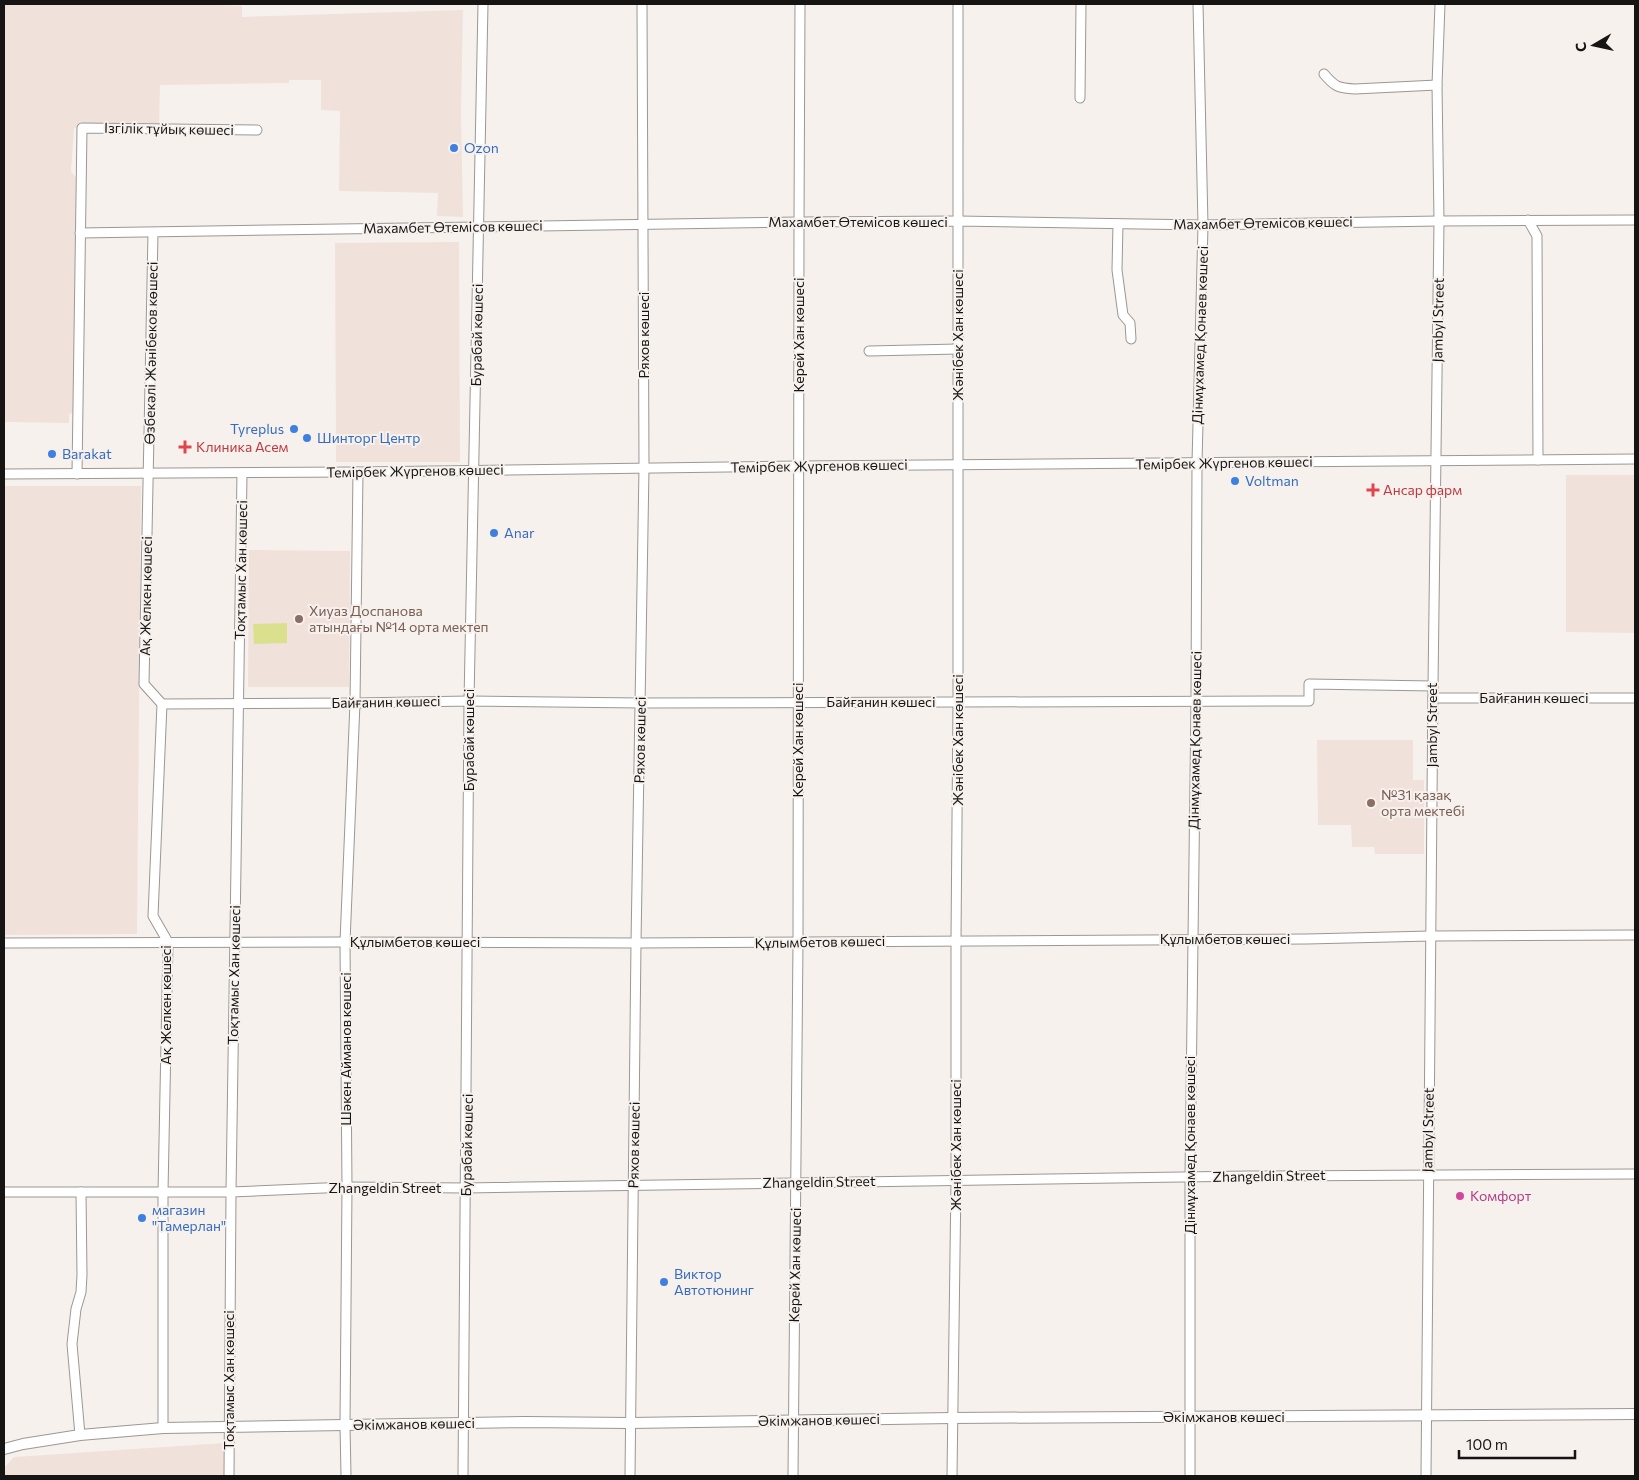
<svg xmlns="http://www.w3.org/2000/svg" width="1639" height="1480" viewBox="0 0 1639 1480" font-family="Commissioner,sans-serif">
	<style>
		.built { fill: #f0e2da }
		.green { fill: #dbe08f }
		.lines { fill: none; stroke-linecap: round; stroke-linejoin: round }
		.minor-casing { stroke: #9c9794; stroke-width: 11 }
		.major-casing { stroke: #9c9794; stroke-width: 12 }
		.minor { stroke: #fff; stroke-width: 9 }
		.major { stroke: #fff; stroke-width: 10 }
		.shop-dot { fill: #3f7fe0; stroke: #f7f1ed; stroke-width: 2 }
		.health-dot { fill: #e0444e; stroke: #f7f1ed; stroke-width: 2 }
		.education-dot { fill: #8d6e63; stroke: #f7f1ed; stroke-width: 2 }
		.hotel-dot { fill: #d1479c; stroke: #f7f1ed; stroke-width: 2 }
		.labels { text-anchor: middle; stroke-width: 4; stroke-linejoin: round; paint-order: stroke }
		.street-label { font-size: 14px; fill: #171514; stroke: #f7f1ed }
		.shop-label { font-size: 14px; fill: #366cbe; stroke: #f7f1ed; text-anchor: start }
		.health-label { font-size: 14px; fill: #be3a42; stroke: #f7f1ed; text-anchor: start }
		.education-label { font-size: 14px; fill: #785e54; stroke: #f7f1ed; text-anchor: start }
		.hotel-label { font-size: 14px; fill: #b23c85; stroke: #f7f1ed; text-anchor: start }
	</style>
	<rect width="100%" height="100%" fill="#f7f1ed"/>
	<g class="built">
		<path d="M 4,4 L 198,4 L 242,6 L 242,17 L 463,10 L 461,112 L 463,217 L 437,216 L 438,193 L 339,191 L 340,111 L 321,110 L 321,80 L 289,80 L 289,83 L 160,85 L 159,128 L 74,128 L 71,171 L 76,178 L 74,363 L 73,413 L 69,414 L 69,423 L 4,422 Z"/>
		<path d="M 459,242 L 460,462 L 336,462 L 335,243 Z"/>
		<path d="M 1566,475 L 1635,475 L 1635,633 L 1566,632 Z"/>
		<path d="M 4,486 L 141,486 L 137,934 L 4,935 Z"/>
		<path d="M 249,550 L 350,551 L 349,687 L 248,687 Z"/>
		<path d="M 1317,740 L 1413,740 L 1413,780 L 1424,780 L 1424,854 L 1375,854 L 1374,847 L 1352,847 L 1351,825 L 1318,825 Z"/>
		<path d="M 225,1443 L 225,1476 L 4,1476 L 4,1468 L 14,1457 Z"/>
	</g>
	<path class="green" d="M 287,623 L 287,643 L 254,644 L 253,624 Z"/>
	<g class="lines">
		<g class="minor-casing">
			<g id="minor">
				<path d="M 1324,74 C 1335,87 1338,88 1355,89 L 1437,85"/>
				<path d="M 1080,98 L 1081,4"/>
				<path d="M 1528,220 L 1537,236 L 1538,460"/>
				<path d="M 1118,224 L 1117,270 L 1123,315 L 1130,323 L 1131,339"/>
				<path d="M 80,233 L 799,222 L 958,221 L 1203,225 L 1439,221 L 1635,220"/>
				<path d="M 153,233 L 144,684 L 162,704 L 153,916 L 168,942 L 163,1192 L 163,1428"/>
				<path d="M 869,351 L 958,349"/>
				<path d="M 4,474 L 358,472 L 799,466 L 1635,459"/>
				<path d="M 77,474 L 82,128 L 257,130"/>
				<path d="M 1433,698 L 1635,698"/>
				<path d="M 162,704 L 355,703 L 469,701 L 641,703 L 1309,701 L 1309,684 L 1433,686"/>
				<path d="M 4,943 L 345,942 L 636,943 L 1307,939 L 1431,936 L 1635,935"/>
				<path d="M 4,1192 L 231,1192 L 347,1187 L 466,1188 L 1249,1176 L 1635,1174"/>
				<path d="M 80,1435 L 72,1344 L 76,1309 L 81,1292 L 82,1275 L 81,1192"/>
				<path d="M 229,1476 L 231,1192 L 242,473"/>
				<path d="M 346,1476 L 345,1425 L 347,1187 L 345,942 L 355,703 L 358,472"/>
				<path d="M 463,1476 L 469,701 L 483,4"/>
				<path d="M 630,1476 L 636,943 L 644,468 L 642,4"/>
				<path d="M 793,1476 L 798,942 L 799,222 L 800,4"/>
				<path d="M 952,1476 L 956,1181 L 956,940 L 958,702 L 958,4"/>
				<path d="M 1190,1476 L 1190,1178 L 1196,701 L 1197,463 L 1203,225 L 1198,4"/>
				<path d="M 1426,1476 L 1433,686 L 1439,221 L 1437,85 L 1440,4"/>
			</g>
		</g>
		<g class="major-casing">
			<path id="major" d="M 4,1449 L 23,1444 L 80,1435 L 163,1428 L 525,1422 L 630,1423 L 952,1418 L 1635,1414"/>
		</g>
		<use href="#minor" class="minor"/>
		<use href="#major" class="major"/>
	</g>
	<g class="shop-dot">
		<circle cx="454" cy="148" r="5"/>
		<circle cx="294" cy="429" r="5"/>
		<circle cx="307" cy="438" r="5"/>
		<circle cx="52" cy="454" r="5"/>
		<circle cx="1235" cy="481" r="5"/>
		<circle cx="494" cy="533" r="5"/>
		<circle cx="142" cy="1218" r="5"/>
		<circle cx="664" cy="1282" r="5"/>
	</g>
	<g class="health-dot">
		<path d="M182.5 439.5h5v5h5v5h-5v5h-5v-5h-5v-5h5z"/>
		<path d="M1370.5 482.5h5v5h5v5h-5v5h-5v-5h-5v-5h5z"/>
	</g>
	<g class="education-dot">
		<circle cx="299" cy="619" r="5"/>
		<circle cx="1371" cy="803" r="5"/>
	</g>
	<circle class="hotel-dot" cx="1460" cy="1196" r="5"/>
	<g class="labels">
		<g class="street-label">
			<text transform="translate(169 129) rotate(1)" y="5">Ізгілік тұйық көшесі</text>
			<text x="858" y="227">Махамбет Өтемісов көшесі</text>
			<text transform="translate(1263 223) rotate(-1)" y="5">Махамбет Өтемісов көшесі</text>
			<text transform="translate(453 227) rotate(-1)" y="5">Махамбет Өтемісов көшесі</text>
			<text transform="translate(1438 320) rotate(-89)" y="5">Jambyl Street</text>
			<text transform="translate(477 335) rotate(-89)" y="5">Бурабай көшесі</text>
			<text transform="translate(644 335) rotate(-90)" y="5">Ряхов көшесі</text>
			<text transform="translate(799 335) rotate(-90)" y="5">Керей Хан көшесі</text>
			<text transform="translate(958 335) rotate(-90)" y="5">Жәнібек Хан көшесі</text>
			<text transform="translate(1200 335) rotate(-88)" y="5">Дінмұхамед Қонаев көшесі</text>
			<text transform="translate(151 353) rotate(-89)" y="5">Өзбекәлі Жәнібеков көшесі</text>
			<text transform="translate(1224 463) rotate(-1)" y="5">Темірбек Жүргенов көшесі</text>
			<text transform="translate(819 466) rotate(-1)" y="5">Темірбек Жүргенов көшесі</text>
			<text transform="translate(415 471) rotate(-1)" y="5">Темірбек Жүргенов көшесі</text>
			<text transform="translate(241 570) rotate(-89)" y="5">Тоқтамыс Хан көшесі</text>
			<text transform="translate(146 596) rotate(-89)" y="5">Ақ Желкен көшесі</text>
			<text x="1534" y="703">Байғанин көшесі</text>
			<text transform="translate(386 702) rotate(-1)" y="5">Байғанин көшесі</text>
			<text x="881" y="707">Байғанин көшесі</text>
			<text transform="translate(1432 725) rotate(-90)" y="5">Jambyl Street</text>
			<text transform="translate(469 740) rotate(-90)" y="5">Бурабай көшесі</text>
			<text transform="translate(640 740) rotate(-89)" y="5">Ряхов көшесі</text>
			<text transform="translate(798 740) rotate(-90)" y="5">Керей Хан көшесі</text>
			<text transform="translate(958 740) rotate(-90)" y="5">Жәнібек Хан көшесі</text>
			<text transform="translate(1195 740) rotate(-89)" y="5">Дінмұхамед Қонаев көшесі</text>
			<text x="1225" y="944">Құлымбетов көшесі</text>
			<text x="415" y="947">Құлымбетов көшесі</text>
			<text transform="translate(820 942) rotate(-1)" y="5">Құлымбетов көшесі</text>
			<text transform="translate(234 975) rotate(-89)" y="5">Тоқтамыс Хан көшесі</text>
			<text transform="translate(166 1005) rotate(-90)" y="5">Ақ Желкен көшесі</text>
			<text transform="translate(346 1049) rotate(-90)" y="5">Шәкен Айманов көшесі</text>
			<text transform="translate(1428 1130) rotate(-89)" y="5">Jambyl Street</text>
			<text transform="translate(467 1145) rotate(-89)" y="5">Бурабай көшесі</text>
			<text transform="translate(634 1145) rotate(-89)" y="5">Ряхов көшесі</text>
			<text transform="translate(956 1145) rotate(-90)" y="5">Жәнібек Хан көшесі</text>
			<text transform="translate(1190 1145) rotate(-90)" y="5">Дінмұхамед Қонаев көшесі</text>
			<text transform="translate(1269 1176) rotate(-1)" y="5">Zhangeldin Street</text>
			<text transform="translate(819 1182) rotate(-1)" y="5">Zhangeldin Street</text>
			<text x="385" y="1193">Zhangeldin Street</text>
			<text transform="translate(795 1265) rotate(-89)" y="5">Керей Хан көшесі</text>
			<text transform="translate(229 1380) rotate(-90)" y="5">Тоқтамыс Хан көшесі</text>
			<text x="1224" y="1422">Әкімжанов көшесі</text>
			<text transform="translate(819 1420) rotate(-1)" y="5">Әкімжанов көшесі</text>
			<text transform="translate(414 1424) rotate(-1)" y="5">Әкімжанов көшесі</text>
		</g>
		<g class="shop-label">
			<text x="464" y="153">Ozon</text>
			<text x="284" y="434" text-anchor="end">Tyreplus</text>
			<text x="317" y="443">Шинторг Центр</text>
			<text x="62" y="459">Barakat</text>
			<text x="1245" y="486">Voltman</text>
			<text x="504" y="538">Anar</text>
			<text x="152" y="1215">магазин<tspan x="152" dy="16">"Тамерлан"</tspan></text>
			<text x="674" y="1279">Виктор<tspan x="674" dy="16">Автотюнинг</tspan></text>
		</g>
		<g class="health-label">
			<text x="196" y="452">Клиника Асем</text>
			<text x="1383" y="495">Ансар фарм</text>
		</g>
		<g class="education-label">
			<text x="309" y="616">Хиуаз Доспанова<tspan x="309" dy="16">атындағы №14 орта мектеп</tspan></text>
			<text x="1381" y="800">№31 қазақ<tspan x="1381" dy="16">орта мектебі</tspan></text>
		</g>
		<g class="hotel-label">
			<text x="1470" y="1201">Комфорт</text>
		</g>
	</g>
	<rect width="1639" height="1480" fill="none" stroke="#171514" stroke-width="10"/>
	<g transform="translate(1594 45) rotate(261)" stroke="#f7f1ed" stroke-width="4" paint-order="stroke">
	<path d="M0-4L9 19L0 12L-9 19Z" fill="#171514"/>
	<text y="-8" font-size="14" font-weight="bold" text-anchor="middle" fill="#171514">С</text>
	</g>
	<path d="M1459 1450v8h116v-8" fill="none" stroke="#171514" stroke-width="2.5"/>
	<text x="1466" y="1450" font-size="15" fill="#171514" stroke="#f7f1ed" stroke-width="4" paint-order="stroke">100 m</text>
</svg>
